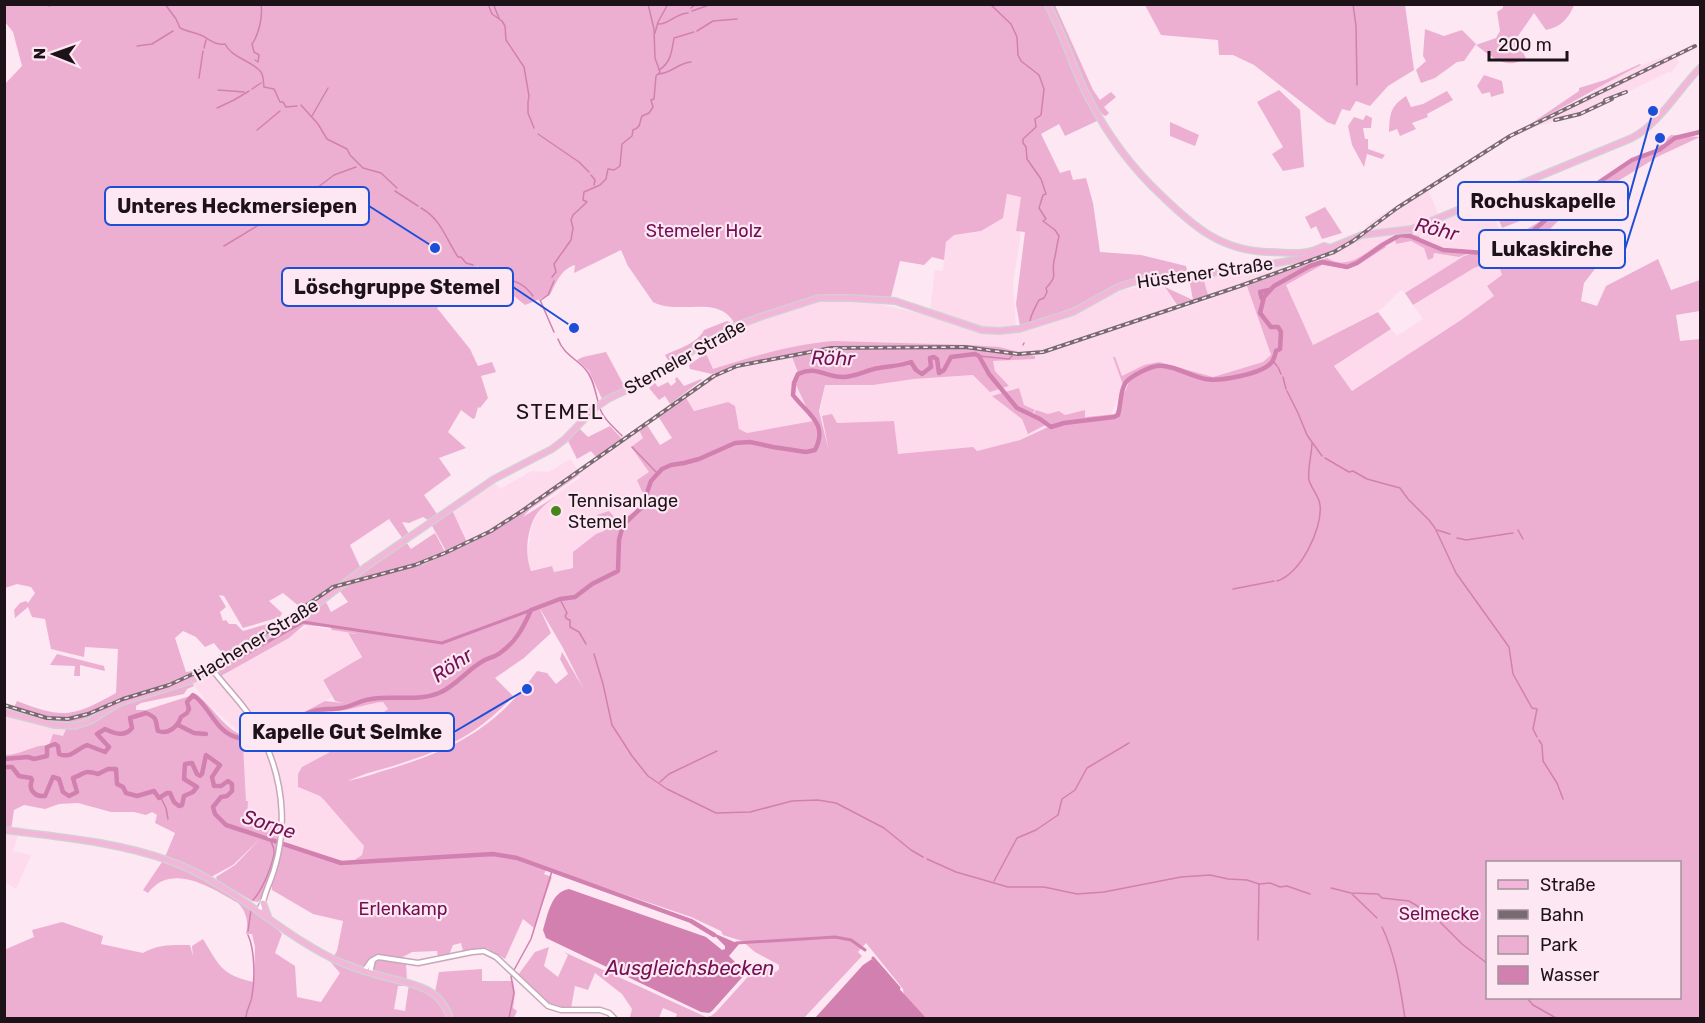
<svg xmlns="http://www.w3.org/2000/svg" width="1705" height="1023" viewBox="0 0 1705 1023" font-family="Rubik,sans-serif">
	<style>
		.built { fill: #fddbed }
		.green { fill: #edafd1; fill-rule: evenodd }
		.water { fill: #d280af }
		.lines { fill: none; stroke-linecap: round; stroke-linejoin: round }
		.stream { stroke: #d280af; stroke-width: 1.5 }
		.canal { stroke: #d280af; stroke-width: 3 }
		.river { stroke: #d280af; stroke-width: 4.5 }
		.minor-casing { stroke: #c8a7b9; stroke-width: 7 }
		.major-casing { stroke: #d2d0d1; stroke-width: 8 }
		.minor { stroke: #fff; stroke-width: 4 }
		.major { stroke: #f3b5d9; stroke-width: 5 }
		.rail-casing { stroke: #796a72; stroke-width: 4 }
		.rail { stroke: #fce7f2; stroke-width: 1.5; stroke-dasharray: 4.5; stroke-linecap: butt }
		.poi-dot { fill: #49831e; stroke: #fce7f2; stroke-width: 2 }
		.labels { text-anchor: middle; stroke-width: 4.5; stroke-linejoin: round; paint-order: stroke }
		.park-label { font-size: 18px; fill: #720d52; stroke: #fce7f2 }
		.street-label { font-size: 18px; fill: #1e1219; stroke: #fce7f2 }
		.poi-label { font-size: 18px; fill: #1e1219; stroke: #fce7f2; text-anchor: start }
		.water-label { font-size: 20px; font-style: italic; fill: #741054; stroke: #fce7f2 }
		.quarter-label { font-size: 21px; letter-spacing: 1.5px; fill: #1e1219; stroke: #fce7f2 }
		.leader { fill: none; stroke: #1d4ed8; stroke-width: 2 }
		.callout-dot { fill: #1d4ed8; stroke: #fce7f2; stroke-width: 2 }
		.callout { fill: #fce7f2; stroke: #1d4ed8; stroke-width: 2 }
		.callout-label { font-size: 20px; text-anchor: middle; font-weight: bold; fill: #1e1219 }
	</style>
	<rect width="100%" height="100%" fill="#fce7f2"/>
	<g class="built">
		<path d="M 1695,45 L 1696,47 L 1676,59 L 1679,62 L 1671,73 L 1669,72 L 1584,113 L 1524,130 L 1523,128 L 1577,102 L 1606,83 L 1647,63 Z"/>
		<path d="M 1428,190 L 1439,216 L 1406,228 L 1365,233 L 1366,226 L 1378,217 L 1420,191 Z"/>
		<path d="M 1006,194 L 1021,196 L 1016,231 L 1020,231 L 1020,239 L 1013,283 L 1016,328 L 988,329 L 930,311 L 935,270 L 943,271 L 946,242 L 954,235 L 981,231 Z"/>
		<path d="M 1487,199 L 1504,241 L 1464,256 L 1405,293 L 1401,290 L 1380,310 L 1313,345 L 1286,285 L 1322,265 L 1348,269 L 1355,260 L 1347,263 L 1331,261 L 1327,258 L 1359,240 L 1398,235 Z"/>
		<path d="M 1497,260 L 1503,275 L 1495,296 L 1461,320 L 1352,391 L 1334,366 L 1391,329 L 1397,336 L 1423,319 L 1413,305 L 1474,268 Z"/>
		<path d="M 1283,264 L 1284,267 L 1276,274 L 1248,287 L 1271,356 L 1263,362 L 1213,377 L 1159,362 L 1122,376 L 1123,385 L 1111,414 L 1074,417 L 1041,429 L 1020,440 L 949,458 L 916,463 L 855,462 L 829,451 L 820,411 L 825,385 L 873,385 L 914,379 L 973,375 L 995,371 L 993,361 L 1034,359 L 971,345 L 833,341 L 811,343 L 713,369 L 705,348 L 736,337 L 733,330 L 823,300 L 866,301 L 939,318 L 982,333 L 996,334 L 1011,332 L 1059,319 L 1083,310 L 1121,290 L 1151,285 L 1155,280 L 1163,280 L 1164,285 L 1178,310 L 1209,300 L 1203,277 Z"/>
		<path d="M 791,353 L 797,373 L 795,384 L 813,421 L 747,434 L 739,429 L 728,402 L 693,411 L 685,395 L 712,374 L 750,362 Z"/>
		<path d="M 639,430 L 643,438 L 631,447 L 650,472 L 640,506 L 627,517 L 616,521 L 612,514 L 597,515 L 603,531 L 573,552 L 573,567 L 554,572 L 552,566 L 531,570 L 527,560 L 531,528 L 538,512 L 563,489 L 580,478 L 578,471 L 501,524 L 468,541 L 452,510 L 495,483 L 500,489 L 532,471 L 549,472 L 570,459 L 578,470 Z"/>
		<path d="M 308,626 L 347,632 L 361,657 L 322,680 L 332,697 L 264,733 L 267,740 L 311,714 L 318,712 L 345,710 L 369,703 L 383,702 L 388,709 L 328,753 L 302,767 L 299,788 L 320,796 L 364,846 L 362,855 L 350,863 L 277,841 L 278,821 L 247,821 L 248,801 L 246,801 L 243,744 L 264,744 L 259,734 L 245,737 L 209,705 L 192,683 L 208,674 L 217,679 Z"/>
		<path d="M 4,714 L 41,724 L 66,729 L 65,736 L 49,745 L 45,744 L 27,752 L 5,755 Z"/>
		<path d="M 5,833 L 18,835 L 13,851 L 31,855 L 16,889 L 5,882 Z"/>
	</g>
	<g class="green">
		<path d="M 5,4 L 1046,5 L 1099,120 L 1065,136 L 1059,124 L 1041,134 L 1060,173 L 1070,170 L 1073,180 L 1086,178 L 1093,203 L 1100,252 L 1141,255 L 1186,266 L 1188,274 L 1150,277 L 1146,284 L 1129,286 L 1125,283 L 1085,304 L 1020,326 L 1016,304 L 1025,232 L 1016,231 L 1021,197 L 1007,194 L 1003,218 L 981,231 L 954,235 L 946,242 L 944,260 L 932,257 L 924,265 L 900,261 L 891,297 L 821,294 L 768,311 L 735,325 C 721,293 679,316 653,302 L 628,266 L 621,250 L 574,273 L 575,265 C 561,269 556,283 550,295 L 525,305 L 477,266 L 473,275 L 474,284 L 470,284 L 437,308 L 470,349 L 478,366 L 492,362 L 496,372 L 481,376 L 488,398 L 480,408 L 478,407 L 475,418 L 473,419 L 461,410 L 448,432 L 466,448 L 439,458 L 451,475 L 424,495 L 437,514 L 428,520 L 423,517 L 409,523 L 402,522 L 409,534 L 403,539 L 389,519 L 350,545 L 361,569 L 341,583 L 329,587 L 296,612 L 295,611 L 300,607 L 283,593 L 269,601 L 282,613 L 280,617 L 243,628 L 224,596 L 219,595 L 226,607 L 220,612 L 223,621 L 226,620 L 229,624 L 236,624 L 243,631 L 288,618 L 211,664 L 222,653 L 214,643 L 205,647 L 196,637 L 183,631 L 175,638 L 186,672 L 199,670 L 171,682 L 110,702 L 111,705 C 73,731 53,725 12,712 L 17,701 C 63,719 73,717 116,693 L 118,649 L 85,647 L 84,657 L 51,649 L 45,619 L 32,617 L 28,607 L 15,618 L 14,610 L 20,603 L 26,601 L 28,603 L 35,593 L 31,587 L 17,584 L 5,588 L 4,85 L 22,66 L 13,32 L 5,22 Z"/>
		<path d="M 1050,5 L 1055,5 L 1093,90 L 1100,100 L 1111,92 L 1116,97 L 1104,107 L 1109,113 L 1106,116 C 1090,112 1058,23 1050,5 Z"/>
		<path d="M 1145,5 L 1405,5 L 1414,70 L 1388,86 L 1370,106 L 1356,101 L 1350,111 L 1342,109 L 1335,125 L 1327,122 L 1254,65 L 1233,55 L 1219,55 L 1218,40 L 1161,35 Z"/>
		<path d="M 1503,5 L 1574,5 C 1569,18 1561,27 1546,30 L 1534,13 L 1516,39 L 1526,58 C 1506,71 1492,57 1476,45 L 1496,38 L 1500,31 L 1497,12 L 1503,8 Z"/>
		<path d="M 1425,29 L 1444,36 L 1462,30 L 1476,44 L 1464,61 L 1457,62 L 1435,78 L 1421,83 L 1416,70 L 1426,61 L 1423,56 Z"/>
		<path d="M 1640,64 L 1641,65 C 1603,84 1567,106 1529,125 L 1579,91 L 1579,88 L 1605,80 Z"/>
		<path d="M 1484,75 L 1502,81 L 1504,93 L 1491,97 L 1490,92 L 1482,94 L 1477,86 Z"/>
		<path d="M 1279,90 L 1300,110 L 1304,167 L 1283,171 L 1272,154 L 1283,147 L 1257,102 Z"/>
		<path d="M 1447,91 L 1453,100 L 1427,114 L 1428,117 L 1412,123 L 1416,129 L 1400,136 L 1397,129 L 1389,132 C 1390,113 1390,107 1406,96 L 1411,107 L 1423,104 Z"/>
		<path d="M 1366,115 L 1372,118 L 1371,128 L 1363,128 L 1365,139 L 1368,139 L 1368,149 L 1385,155 L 1382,159 L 1367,154 L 1364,167 L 1352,145 L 1348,126 L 1354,117 L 1363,120 Z"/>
		<path d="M 1170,122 L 1199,135 L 1195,146 L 1170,136 Z"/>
		<path d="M 1671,135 L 1700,137 L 1659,156 L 1618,181 L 1620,187 C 1614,192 1606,199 1598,200 C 1591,200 1590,197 1583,200 L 1581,197 L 1638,155 L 1654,150 Z"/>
		<path d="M 1530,188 L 1540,213 L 1502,228 L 1492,202 Z"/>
		<path d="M 1577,197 L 1583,206 L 1559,220 L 1550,229 L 1549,232 L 1566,252 L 1582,242 L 1598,265 L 1584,283 L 1581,301 L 1597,306 L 1606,286 L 1658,259 L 1671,290 L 1700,280 L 1700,311 L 1676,315 L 1680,341 L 1700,339 L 1700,1018 L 926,1018 L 904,997 L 903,989 L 866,943 L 858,952 L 862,956 L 804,1018 L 675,1018 L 677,1014 L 663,1008 L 659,1018 L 630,1017 L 632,1009 L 622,994 L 595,973 L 588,990 L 575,986 L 571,1008 C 549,1008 530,993 518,975 L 535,952 L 549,947 L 544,966 L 558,977 L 568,955 L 564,952 L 706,1017 L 711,1016 L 716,1012 L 754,970 L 757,972 L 759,964 L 762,963 L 771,967 L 771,970 L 776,972 L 779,969 L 779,965 L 755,952 L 742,941 L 723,935 L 721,931 L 691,917 L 506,854 L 493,853 L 386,861 L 493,855 L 517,858 L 546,870 L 544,874 L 552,877 L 534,928 L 523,919 L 505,959 L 487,948 L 463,951 L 461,943 L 453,945 L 449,955 L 438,957 L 437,951 L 412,952 L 399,959 C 382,954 377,952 364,966 L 361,966 L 334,956 L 337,951 L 343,921 L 313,914 L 272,890 L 272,883 L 283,845 L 350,863 L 350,867 L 350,863 L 362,855 L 364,846 L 324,800 L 320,796 L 298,787 L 298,774 L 302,767 L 328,753 L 388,709 L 383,702 C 369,703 358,708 345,710 C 333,712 322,711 311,714 L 267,741 L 264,733 L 325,701 L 343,703 L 335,701 L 323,680 L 362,657 L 348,633 L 358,634 L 332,630 L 330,627 L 304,625 L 289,638 L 221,676 L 218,668 L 325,600 L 331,612 L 348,602 L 339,590 L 406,542 L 411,549 L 435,533 L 445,552 L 419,562 L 422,565 L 471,543 L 502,526 L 578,473 L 579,475 L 529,510 L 523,517 L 556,496 C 550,501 543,506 538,512 C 527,527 524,554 531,571 L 552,566 L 554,572 L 573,568 L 573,552 L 596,534 L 604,531 L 597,515 L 609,511 L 617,520 C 630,517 639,509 644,496 L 637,480 L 649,472 L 631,447 L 643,438 L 639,430 L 647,425 L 660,445 L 672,438 L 658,416 L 685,396 L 694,411 L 728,402 L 735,406 L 739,429 L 747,433 L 813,421 L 795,383 L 798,373 L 791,354 L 750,362 L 712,374 L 690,369 L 689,365 L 706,353 L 713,369 C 752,357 792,344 834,341 L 971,345 L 999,347 L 1035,356 L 1035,359 L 993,361 L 995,371 L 1009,386 L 990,392 L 973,375 L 914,379 L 873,385 L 825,385 L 819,411 L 829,451 L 822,416 L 832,414 L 837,423 L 894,421 L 898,454 L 973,447 L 977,451 L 1020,440 L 1050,426 L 1034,413 L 1036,410 L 1048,414 L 1059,411 L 1065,415 L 1085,410 L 1085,417 L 1115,414 L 1129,382 L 1123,385 L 1113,357 L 1115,357 L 1122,376 L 1144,365 L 1159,362 L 1213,377 L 1263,362 L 1271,355 L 1247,286 L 1276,274 L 1327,258 C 1348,271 1365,253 1382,242 L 1386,247 L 1358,265 L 1348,269 L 1322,265 L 1286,285 L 1313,345 L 1378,312 L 1391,329 L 1334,366 L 1352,391 L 1461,320 L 1494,296 L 1487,286 L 1502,275 L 1497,260 L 1474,268 L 1413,305 L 1405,293 L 1464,256 L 1505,242 L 1539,222 L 1553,211 ZM 539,607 L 563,648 L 583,688 L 562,652 L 560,659 L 568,674 L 556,684 L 547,673 L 537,671 C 497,726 458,748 393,768 C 378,772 363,778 348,781 C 364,773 385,769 402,763 C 447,749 481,732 513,696 L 495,678 L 524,658 L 551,633 ZM 1488,862 L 1680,862 L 1680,998 L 1488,998 Z"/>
		<path d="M 1325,207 L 1342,233 L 1322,239 L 1316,226 L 1311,229 L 1305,217 Z"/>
		<path d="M 1412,232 L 1413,235 L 1419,236 L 1420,241 L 1446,249 L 1472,252 L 1459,257 L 1434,253 L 1433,258 L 1428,260 L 1424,248 L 1411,241 L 1396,244 L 1395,238 Z"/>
		<path d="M 1203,277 L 1208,295 L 1177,305 L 1165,287 L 1193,300 L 1189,278 Z"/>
		<path d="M 727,321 L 731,323 L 730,327 L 669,362 L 665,355 C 677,349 697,344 704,330 Z"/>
		<path d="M 606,352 L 626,389 L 602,399 L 589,371 L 577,360 L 583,357 Z"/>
		<path d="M 677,377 L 684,386 L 701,379 L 702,380 L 670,404 L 665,396 L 659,400 L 649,388 L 655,383 L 658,387 L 668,382 L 671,386 L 676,382 L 675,379 Z"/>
		<path d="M 1019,388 L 1024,405 L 1035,410 L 1032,414 L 1047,424 L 1028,434 L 1022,419 L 992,396 Z"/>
		<path d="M 610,426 L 622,439 L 596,457 L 591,451 L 577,459 L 568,441 L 579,428 L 588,437 Z"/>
		<path d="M 452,510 L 467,542 L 446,551 L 431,524 Z"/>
		<path d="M 57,654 L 104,666 L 105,671 L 80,665 L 80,676 L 74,676 L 75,666 L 50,665 Z"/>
		<path d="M 192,683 L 194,686 L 187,689 L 184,694 L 141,703 L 136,706 L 136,710 L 146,710 L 196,694 C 216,708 231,744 259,735 L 262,743 L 256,744 L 239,741 L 243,744 L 246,801 L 248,801 L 247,821 L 278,821 L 277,841 L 250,834 L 279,843 C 276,863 271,886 258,902 L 252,901 L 217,880 L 216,877 L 235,865 L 259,840 L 233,865 L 211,877 L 165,857 L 175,833 L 155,823 L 157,815 L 152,812 L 146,815 L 134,812 L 111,812 L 78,803 L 59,804 L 45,809 L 24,805 L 14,810 L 11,830 L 5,828 L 4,755 C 21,755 35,744 49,745 L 53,734 L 63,736 L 66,729 L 72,728 L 118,706 Z"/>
		<path d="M 162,862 C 199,874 256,905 282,934 L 275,953 L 295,966 L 297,997 L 321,1002 L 340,973 L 327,958 L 361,974 L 406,984 L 406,986 L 398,986 L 394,1009 L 405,1011 L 409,984 C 428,993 440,998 448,1018 L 5,1018 L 4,950 L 34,937 L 32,930 L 62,922 L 103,936 L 101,944 L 143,953 C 158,944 173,945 190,945 L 193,956 L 192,946 L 203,939 C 219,965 221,975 254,982 L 255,947 L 252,934 L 246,934 C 249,922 246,911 238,903 C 213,889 172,861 148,893 L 143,890 Z"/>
		<path d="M 377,958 L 406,963 L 407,980 L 374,971 L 372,967 Z"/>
		<path d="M 482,969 L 482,981 L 513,981 L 515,993 L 513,1008 L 517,1011 L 514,1018 L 451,1018 L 441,999 L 435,992 L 439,972 Z"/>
	</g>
	<g class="water">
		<path d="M 569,889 L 706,937 L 722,950 L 725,949 L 725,946 L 711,932 L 739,944 L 729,956 L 746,973 L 712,1011 L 709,1013 L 701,1012 L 546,938 L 543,930 C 548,914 551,892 569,889 Z"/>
		<path d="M 872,959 L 926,1018 L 815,1018 L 863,965 Z"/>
	</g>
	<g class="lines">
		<g class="stream">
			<path d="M 165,4 L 176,19 L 180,28 C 186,31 192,32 198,34 C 208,37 214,46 225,44 C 232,58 251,60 261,72 C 264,77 263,82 264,87 L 274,89 L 280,102 L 283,102 L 286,107 L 297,106"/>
			<path d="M 488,4 L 492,14 L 502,21 L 505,26 L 506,40 L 524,67 L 529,96 L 528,102 L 528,113 L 534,128"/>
			<path d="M 990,4 L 1011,24 L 1017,37 L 1018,55 L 1021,61 L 1039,75 L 1044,89 L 1041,115 L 1035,119 L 1036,127 L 1023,139 L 1023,143 L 1026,147 L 1027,159 L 1041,179 L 1046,194 L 1043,195 L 1039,208 L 1046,219 L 1043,221 L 1055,230 L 1059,236 C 1057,244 1056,253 1054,261 C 1051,276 1059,274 1046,288 L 1047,292 L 1044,298 L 1039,300 C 1036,306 1030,316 1030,322"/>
			<path d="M 1353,4 L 1356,26 L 1357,85"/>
			<path d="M 49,6 L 52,4"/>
			<path d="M 494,6 L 499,18"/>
			<path d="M 691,8 L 696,4"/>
			<path d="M 692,11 L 712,4"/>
			<path d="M 658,24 C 669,25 674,14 688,13"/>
			<path d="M 697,31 L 713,21 L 737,19"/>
			<path d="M 655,33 L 658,22 L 668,4"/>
			<path d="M 137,46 L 152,44 L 173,31"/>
			<path d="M 204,48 L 206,40"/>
			<path d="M 255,60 L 258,62 L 259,55 L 254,52 L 252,44 C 259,34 263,16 261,4"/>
			<path d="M 659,70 C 671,63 672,50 674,38 L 694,32"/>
			<path d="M 659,74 C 672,73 678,63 691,62"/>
			<path d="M 199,78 L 203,51"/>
			<path d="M 252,89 L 261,83"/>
			<path d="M 218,90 L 244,92"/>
			<path d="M 301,105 L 318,124 L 327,139 L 347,149 L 350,155 L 363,168 L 381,173 L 397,188"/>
			<path d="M 217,108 L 234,100 L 249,91"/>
			<path d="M 312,116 L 328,88"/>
			<path d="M 257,130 L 280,111"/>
			<path d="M 538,134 L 579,162 L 589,172"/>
			<path d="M 591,175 L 595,180 L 594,185"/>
			<path d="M 395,191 L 418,206"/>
			<path d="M 239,205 L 292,204"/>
			<path d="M 421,208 C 441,219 446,239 458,257 L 461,257 L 466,263 L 473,265"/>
			<path d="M 243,223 L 280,205"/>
			<path d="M 224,246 L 305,197 L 334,175 L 356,167"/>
			<path d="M 480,269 L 487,278 L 489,278"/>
			<path d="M 494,275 C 511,281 522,280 533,296"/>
			<path d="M 552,277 L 556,272 L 554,264 L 571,240 L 573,228 L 571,220 L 573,215 L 587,202 L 583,200 L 584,192 L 600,185 L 606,179 L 608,169 L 614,170 L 620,166 L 622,144 L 632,136 L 633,130 C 642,127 639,122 642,116 L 649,113 L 653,107 L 651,100 L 654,99 L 656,76 L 660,72 L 655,58 L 654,29 L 648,4"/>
			<path d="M 540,300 L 554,332"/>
			<path d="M 541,300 L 548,295 L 554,281"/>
			<path d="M 558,339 C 563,354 577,359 586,370 C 595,380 596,399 601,411 C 605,421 615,428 622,436"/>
			<path d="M 1023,345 L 1024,343"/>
			<path d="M 979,356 L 1009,359 L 1012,356"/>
			<path d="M 1273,361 L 1277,366"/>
			<path d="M 1278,367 L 1281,374"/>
			<path d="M 1283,377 L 1286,389"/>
			<path d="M 1287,391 L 1298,413 L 1307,435 L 1322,456"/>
			<path d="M 632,447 L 657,473"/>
			<path d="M 1325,458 L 1349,472 L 1353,471 L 1367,479 L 1400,488 L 1408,499 L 1429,520 L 1435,528 L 1456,573 L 1509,647 L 1513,674 L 1532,708 L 1537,709 L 1533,729 L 1537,737"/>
			<path d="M 1437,530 L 1450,534"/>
			<path d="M 1518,530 L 1523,539"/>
			<path d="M 1457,538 L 1466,540 L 1513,533"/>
			<path d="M 1277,581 C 1300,575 1323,528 1320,505 C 1319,496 1311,488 1309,480 C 1307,471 1312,453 1312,443"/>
			<path d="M 1233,589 L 1274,581"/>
			<path d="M 560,599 L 567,613 L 565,616 L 567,619 L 570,620 L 570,627 L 579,632 L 586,644"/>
			<path d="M 594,654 L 603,684 L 612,725 L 632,756 L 648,776 L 667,789 L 716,813 L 750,812 L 792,801 L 818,800 L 836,803 L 884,828 L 911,850 L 923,857"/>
			<path d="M 1539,740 L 1542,745 L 1543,761 L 1557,783 L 1563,799"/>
			<path d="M 660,782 L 669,774 L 717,751"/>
			<path d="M 161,798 L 166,808 L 168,819"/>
			<path d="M 927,859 L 956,872 L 1008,887 L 1044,887 L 1077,894 L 1104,892 L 1181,877 L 1210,875 L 1228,879 L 1247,880 L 1259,884 L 1270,883 L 1280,887 L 1287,886 L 1310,894"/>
			<path d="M 994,881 L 1017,838 L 1036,830 L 1058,815 L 1062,799 L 1075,790 L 1087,768 L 1129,743"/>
			<path d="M 1331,888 L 1351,893 L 1378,894 L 1382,898 L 1409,901 L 1434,916 L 1462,944 L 1488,964"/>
			<path d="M 1352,894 L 1377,918"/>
			<path d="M 253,900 C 262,891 272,866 274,854 C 275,848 272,844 270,839"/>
			<path d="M 1382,927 C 1396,956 1400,987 1405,1018"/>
			<path d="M 248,931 L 251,910"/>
			<path d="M 1258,940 L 1259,884"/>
			<path d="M 514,970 L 531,939 L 552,871"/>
			<path d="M 1527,998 L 1533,1005 L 1556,1018"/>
			<path d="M 246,1018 C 246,1010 251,1004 252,996 C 255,980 255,950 248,935"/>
			<path d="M 509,1018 L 514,993 L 511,976"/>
		</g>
		<g class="canal">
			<path d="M 224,666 L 303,622 L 442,643 L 531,610"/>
			<path d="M 736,943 L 835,937 L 851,940 L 865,950"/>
			<path d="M 873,958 L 899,988"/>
		</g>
		<g class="river">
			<path d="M 1262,299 L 1260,292 L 1269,290"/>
			<path d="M 178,725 L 194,733 L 206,734"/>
			<path d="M 4,759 L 28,757 L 34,759 L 47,756 L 47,747 L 55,744 L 58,746 L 59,754 C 71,759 76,749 87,745 L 105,752 L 109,747 L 97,734 L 105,729 C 115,734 125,737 132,728 L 130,718 L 146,713 C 159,718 155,722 158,731 C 169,735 178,726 181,717 L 187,713 L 189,709 L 187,702 L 193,695 C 211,707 215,733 239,738 C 270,745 287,719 314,711 C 323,708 331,710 341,708 C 351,707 361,700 371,699 C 394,695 417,702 439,693 C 456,686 467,670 483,661 C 488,658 495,657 500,653 C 516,642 523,628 531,610 L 560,599 L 575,597 L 592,584 L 618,571 L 619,540 L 623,525 L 642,507 L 651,481 L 662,469 L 671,465 L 684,463 L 699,459 L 735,443 L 750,442 L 773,447 L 806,452 L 815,450 C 829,423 807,414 793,395 L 794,383 L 798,374 C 816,365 825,377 843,377 C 856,377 866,370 879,368 C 890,366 900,366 911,362 L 916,370 L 922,374 L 931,367 L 930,358 L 934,357 L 937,359 L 939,373 L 944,370 L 951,357 L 975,354 L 979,356 L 989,374 L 1017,408 L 1040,419 L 1051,427 L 1064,423 L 1114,417 L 1118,415 C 1121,405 1120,387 1128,380 C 1134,375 1149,367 1157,366 C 1171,364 1190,376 1205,379 C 1219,382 1261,374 1271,363 C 1274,360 1275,355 1276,351 L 1280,349 L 1281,332 L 1278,327 L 1271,327 L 1260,313 L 1264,297 L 1274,286 L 1310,266 L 1322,262 L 1347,267 L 1357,263 L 1384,244 L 1400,235 L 1410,236 L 1443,250 L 1484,253 L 1533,231 L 1552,214 L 1632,160 L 1659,150 L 1675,138 L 1700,132"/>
			<path d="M 4,767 L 12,767 L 19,776 L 31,778 L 32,780 C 28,789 34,797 45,796 L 53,777 L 59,779 L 63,792 L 69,796 L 77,792 L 73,778 C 86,774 82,769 98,774 L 108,769 L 116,769 L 117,784 L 123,787 L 126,793 L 137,796 L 154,791 L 159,798 L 167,793 L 170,793 L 174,802 L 179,806 L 182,805 L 184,796 L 193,792 L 197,787 L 184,779 L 185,764 L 192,763 L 197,774 L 200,776 L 202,774 L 206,755 L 220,765 L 212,777 L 214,786 L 221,786 L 228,781 L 232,784 L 232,791 L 227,796 L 221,797 L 213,807 L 215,814 L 226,825 L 341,863 L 493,854 L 517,858 L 691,921 L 714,935"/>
		</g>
		<g class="minor-casing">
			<g id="minor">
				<path d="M 211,668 C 228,690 249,710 261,734 C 286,784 289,838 267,889 C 264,897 263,904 259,910"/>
				<path d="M 364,971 L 371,961 L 378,957 L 418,963 L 472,952 L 484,951 L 496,957 L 548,1006 L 561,1010 L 600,1010 L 609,1013 L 614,1018"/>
				<path d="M 370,973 L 373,960"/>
			</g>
		</g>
		<g class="major-casing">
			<g id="major">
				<path d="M 1047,4 C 1064,34 1072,67 1088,97 C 1107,134 1131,167 1161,195 C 1193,226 1220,250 1267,252 C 1290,252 1302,257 1324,246 L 1330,248"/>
				<path d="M 4,712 L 55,725 L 75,726 L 90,721 L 119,703 L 190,681 L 266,636 L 320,602 L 367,566 L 494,479 L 552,449 L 564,440 L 595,408 L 608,399 L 648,380 L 675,361 L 734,327 L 760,317 L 819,298 L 850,298 L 895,301 L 982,330 L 999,331 L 1019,329 L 1073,312 L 1118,287 L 1140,280 L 1230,271 L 1306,258 L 1362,235 L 1412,229 L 1632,138 C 1660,123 1678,90 1700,68"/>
				<path d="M 4,830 C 60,837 117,842 170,861 C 234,884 281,936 342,963 C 356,969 371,973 385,977 C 413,984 440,987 450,1018"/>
				<path d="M 263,903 L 268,916"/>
			</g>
		</g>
		<use href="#minor" class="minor"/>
		<use href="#major" class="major"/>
		<g class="rail-casing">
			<g id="rail">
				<path d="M 1605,100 L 1626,92"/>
				<path d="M 1555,120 L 1580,114 L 1612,99"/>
				<path d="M 4,705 L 47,718 L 68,719 L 88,714 L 123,699 L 169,685 L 204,669 L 277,626 L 333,587 L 415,565 L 445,553 L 491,531 L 522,511 L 714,376 L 737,366 L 831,348 L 965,347 L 1018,354 L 1043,352 L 1240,286 L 1334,252 L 1353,241 L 1397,208 L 1510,136 L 1695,46"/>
			</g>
		</g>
		<use href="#rail" class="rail"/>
	</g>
	<circle class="poi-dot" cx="556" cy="511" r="6"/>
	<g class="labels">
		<g class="park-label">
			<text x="704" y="237">Stemeler Holz</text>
			<text x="403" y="915">Erlenkamp</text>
			<text x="1439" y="920">Selmecke</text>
		</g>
		<g class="street-label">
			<text transform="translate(1205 273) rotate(-8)" y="6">Hüstener Straße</text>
			<text transform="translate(685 357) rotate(-29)" y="6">Stemeler Straße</text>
			<text transform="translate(256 640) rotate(-31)" y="6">Hachener Straße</text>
		</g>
		<g class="poi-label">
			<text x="568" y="507">Tennisanlage<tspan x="568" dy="21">Stemel</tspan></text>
		</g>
		<g class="water-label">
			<text transform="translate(1437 229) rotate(14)" y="7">Röhr</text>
			<text transform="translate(833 358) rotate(1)" y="7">Röhr</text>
			<text transform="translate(452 665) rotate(-34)" y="7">Röhr</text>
			<text transform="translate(269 824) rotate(18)" y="7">Sorpe</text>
			<text x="690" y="975">Ausgleichsbecken</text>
		</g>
		<g class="quarter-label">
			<text x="560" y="419">STEMEL</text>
		</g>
	</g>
	<path class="leader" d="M1653 111L1628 201M435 248L369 206M1660 138L1625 249M574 328L513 287M527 689L454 732"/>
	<g class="callout-dot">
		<circle cx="1653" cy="111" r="6"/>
		<circle cx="435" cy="248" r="6"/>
		<circle cx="1660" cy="138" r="6"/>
		<circle cx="574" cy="328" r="6"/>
		<circle cx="527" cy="689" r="6"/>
	</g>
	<g class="callout">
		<rect x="1458" y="182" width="170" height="38" rx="6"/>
		<rect x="105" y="187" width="264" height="38" rx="6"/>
		<rect x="1479" y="230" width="146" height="38" rx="6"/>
		<rect x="282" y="268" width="231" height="38" rx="6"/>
		<rect x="240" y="713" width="214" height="38" rx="6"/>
	</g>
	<g class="callout-label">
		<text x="1543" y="208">Rochuskapelle</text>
		<text x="237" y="213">Unteres Heckmersiepen</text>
		<text x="1552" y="256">Lukaskirche</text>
		<text x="397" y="294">Löschgruppe Stemel</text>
		<text x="347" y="739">Kapelle Gut Selmke</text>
	</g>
	<rect width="1705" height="1023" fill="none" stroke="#1e1219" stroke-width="12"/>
	<rect x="1486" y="861" width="195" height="138" fill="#fce7f2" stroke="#a3929b" stroke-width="1.5"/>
	<rect x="1498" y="880" width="30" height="9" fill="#f3b5d9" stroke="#a3929b" stroke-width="1.5"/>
	<text x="1540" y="891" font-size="18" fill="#1e1219">Straße</text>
	<rect x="1498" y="910" width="30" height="9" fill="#796a72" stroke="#a3929b" stroke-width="1.5"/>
	<text x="1540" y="921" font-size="18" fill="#1e1219">Bahn</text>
	<rect x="1498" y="936" width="30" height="18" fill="#edafd1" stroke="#a3929b" stroke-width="1.5"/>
	<text x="1540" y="951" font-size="18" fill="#1e1219">Park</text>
	<rect x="1498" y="966" width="30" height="18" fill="#d280af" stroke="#a3929b" stroke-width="1.5"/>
	<text x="1540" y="981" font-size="18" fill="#1e1219">Wasser</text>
	<g transform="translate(54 54) rotate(271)" stroke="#fce7f2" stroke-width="4.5" paint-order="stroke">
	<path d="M0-4.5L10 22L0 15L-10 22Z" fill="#1e1219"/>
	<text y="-9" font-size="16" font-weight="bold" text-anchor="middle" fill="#1e1219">N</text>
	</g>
	<path d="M1489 51v9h78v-9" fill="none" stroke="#1e1219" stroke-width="3"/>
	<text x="1498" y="51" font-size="18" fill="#1e1219" stroke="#fce7f2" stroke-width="4.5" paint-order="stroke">200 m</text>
</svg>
